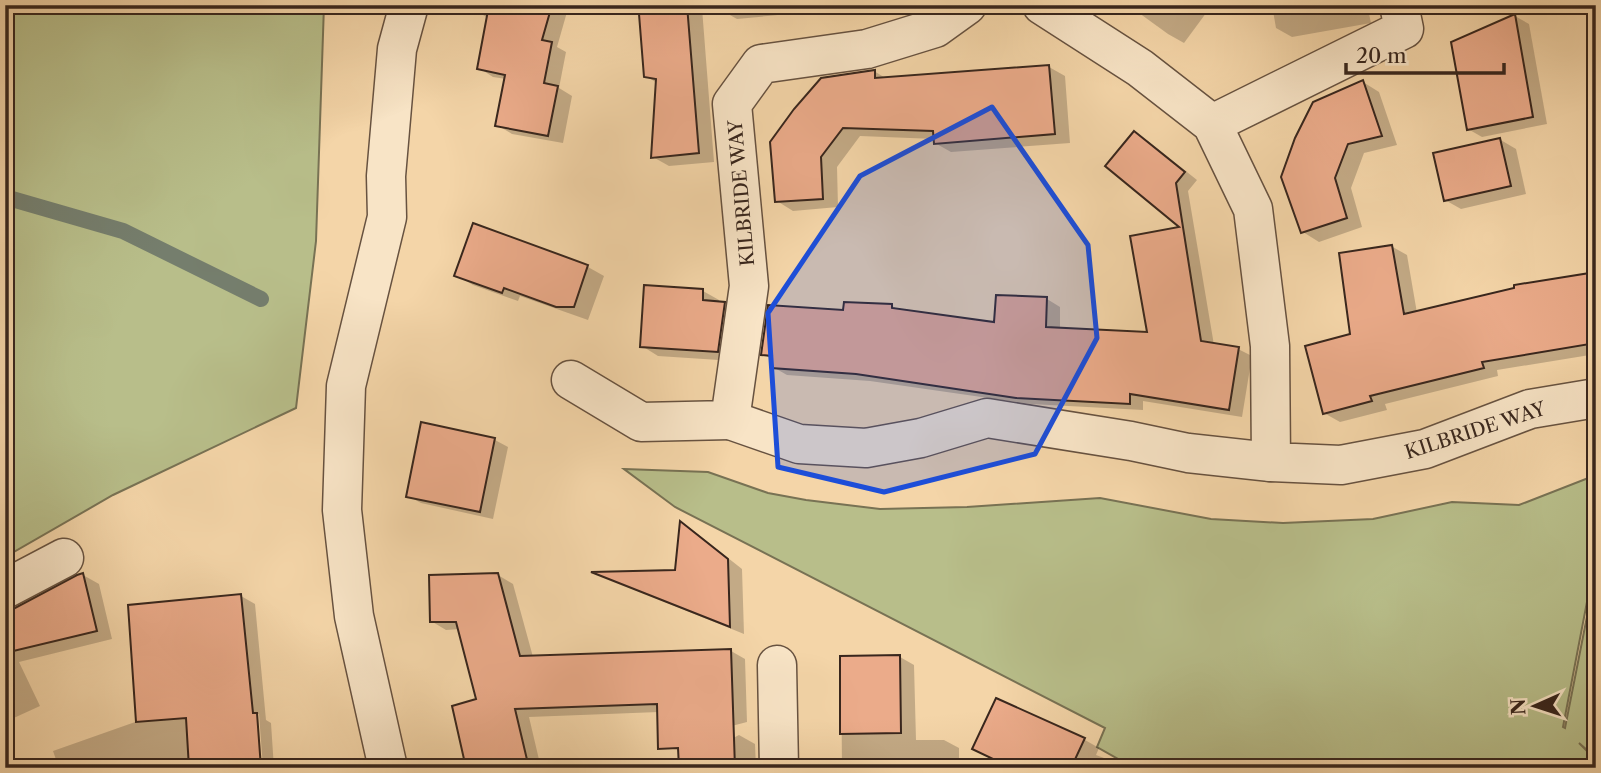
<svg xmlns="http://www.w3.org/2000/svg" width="1601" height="773" viewBox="0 0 1601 773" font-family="'Libre Caslon Text',serif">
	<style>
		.green { fill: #b8be8a; stroke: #787254; stroke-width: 2 }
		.shadow { fill: #0003 }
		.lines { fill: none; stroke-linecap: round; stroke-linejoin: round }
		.stream { stroke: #757e6d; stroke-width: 16 }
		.building { fill: #ebab8a; stroke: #38261d; stroke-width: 2 }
		.minor-casing { stroke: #675240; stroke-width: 41 }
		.minor { stroke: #f8e4c6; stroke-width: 38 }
		.marked { fill: #1d4ed8; fill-opacity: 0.2; stroke: #1d4ed8; stroke-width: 5; stroke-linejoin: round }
		.labels { text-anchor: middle; stroke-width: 6; stroke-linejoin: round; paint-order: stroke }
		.street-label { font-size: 19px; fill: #38261d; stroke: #f8e4c6 }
	</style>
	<rect width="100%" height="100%" fill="#f4d5a8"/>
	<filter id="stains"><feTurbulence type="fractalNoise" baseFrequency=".00286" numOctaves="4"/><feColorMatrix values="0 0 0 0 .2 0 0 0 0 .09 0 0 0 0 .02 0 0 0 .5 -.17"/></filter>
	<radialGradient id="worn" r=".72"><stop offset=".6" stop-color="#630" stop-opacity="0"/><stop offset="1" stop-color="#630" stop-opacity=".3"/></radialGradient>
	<g class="green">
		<path d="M 5,5 L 324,5 L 316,241 L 296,408 L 113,495 L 5,557 Z"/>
		<path d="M 624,469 L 708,472 L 768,493 L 806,500 L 880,509 L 967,507 L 1100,498 L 1211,519 L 1283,523 L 1373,519 L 1452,502 L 1519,505 L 1596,475 L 1596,555 L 1563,727 L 1565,728 L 1596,571 L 1596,758 L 1579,743 L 1596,760 L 1596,768 L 1134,768 L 1097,747 L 1105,728 L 675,507 Z"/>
	</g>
	<g class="shadow">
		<path d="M 476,5 L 569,5 L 557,47 L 566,52 L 559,88 L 572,96 L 563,143 L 512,134 L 497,125 L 506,79 L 493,77 L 479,68 L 488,18 L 475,10 Z"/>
		<path d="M 662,5 L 697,5 L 702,8 L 714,162 L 669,166 L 653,157 L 657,83 L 646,76 L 661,14 Z"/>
		<path d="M 721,5 L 830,5 L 831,10 L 737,19 L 721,10 Z"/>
		<path d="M 842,5 L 889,5 L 849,9 Z"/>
		<path d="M 1128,5 L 1212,5 L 1184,43 L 1168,34 Z"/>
		<path d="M 1272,5 L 1367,5 L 1371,23 L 1292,37 L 1276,28 Z"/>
		<path d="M 1453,5 L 1472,5 L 1457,8 Z"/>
		<path d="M 1515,16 L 1529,24 L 1547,124 L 1482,137 L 1468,129 Z"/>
		<path d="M 1049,67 L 1065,76 L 1070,143 L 951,152 L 935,143 L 935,139 L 860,136 L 837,167 L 838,207 L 793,211 L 777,201 L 874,71 L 887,79 Z"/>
		<path d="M 1363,82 L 1379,92 L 1397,145 L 1364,153 L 1351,188 L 1362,227 L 1319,242 L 1303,232 Z"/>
		<path d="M 1134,133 L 1148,141 L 1197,180 L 1188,191 L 1214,345 L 1238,349 L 1252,356 L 1242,417 L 1143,401 L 1143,410 L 1031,404 L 870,381 L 787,375 L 773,367 L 774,360 L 763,354 L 845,312 L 892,306 L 901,311 L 996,324 L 1047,299 L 1060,307 L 1060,329 L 1149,334 L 1183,228 Z"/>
		<path d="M 1499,139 L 1516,149 L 1526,194 L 1461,209 L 1445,200 Z"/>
		<path d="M 474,226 L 588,267 L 604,276 L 588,320 L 520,296 L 518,301 L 473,285 L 456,275 Z"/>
		<path d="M 1391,246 L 1407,255 L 1417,313 L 1596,274 L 1596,354 L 1497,370 L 1498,376 L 1385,404 L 1387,410 L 1340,422 L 1324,413 L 1352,335 Z"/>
		<path d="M 703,291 L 719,300 L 719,303 L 724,304 L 740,313 L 734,361 L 658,356 L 642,346 Z"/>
		<path d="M 495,440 L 508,447 L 493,519 L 421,503 L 408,496 Z"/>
		<path d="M 681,524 L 695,532 L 742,569 L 744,634 L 608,579 L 597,573 L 677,572 Z"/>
		<path d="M 83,575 L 99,584 L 112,639 L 19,662 L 40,706 L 5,722 L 5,617 Z"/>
		<path d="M 498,575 L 513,584 L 533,657 L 731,651 L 745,659 L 747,722 L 674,741 L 659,712 L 529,717 L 541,768 L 468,768 L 478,701 L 460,629 L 446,630 L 431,621 Z"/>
		<path d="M 241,596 L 255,604 L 266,720 L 271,723 L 274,768 L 263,768 L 259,714 L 255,714 L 259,768 L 59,768 L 53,751 L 138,721 Z"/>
		<path d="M 841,657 L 900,657 L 914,665 L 916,740 L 944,740 L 959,748 L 959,768 L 842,768 Z"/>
		<path d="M 997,700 L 1085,740 L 1099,748 L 1096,755 L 1131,768 L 1012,768 Z"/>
		<path d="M 739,735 L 755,744 L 756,768 L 681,768 L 681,765 Z"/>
	</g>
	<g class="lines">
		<path class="stream" d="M 5,197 L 123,231 L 261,299"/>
	</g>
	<g class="building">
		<path d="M 489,5 L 552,5 L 542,40 L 552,42 L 544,83 L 558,86 L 548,136 L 495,126 L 505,75 L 477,69 Z"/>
		<path d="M 660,5 L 687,5 L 699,153 L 651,158 L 656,79 L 644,77 L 639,14 L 660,13 Z"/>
		<path d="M 1515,14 L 1533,117 L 1467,130 L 1451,42 Z"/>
		<path d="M 1049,65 L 1055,134 L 934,144 L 933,131 L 843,128 L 821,157 L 823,199 L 775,202 L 770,142 L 794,109 L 821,78 L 875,70 L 875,78 Z"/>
		<path d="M 1363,80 L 1382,136 L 1348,144 L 1335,178 L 1347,218 L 1301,233 L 1281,177 L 1295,138 L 1313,102 Z"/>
		<path d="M 1134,131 L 1185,172 L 1176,183 L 1201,341 L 1239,347 L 1229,410 L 1130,394 L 1130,404 L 1016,398 L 856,374 L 771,368 L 772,356 L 761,355 L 768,305 L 843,310 L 844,302 L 892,304 L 892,308 L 994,322 L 996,295 L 1047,297 L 1046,327 L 1147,332 L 1130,236 L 1179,227 L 1105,166 Z"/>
		<path d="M 1500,138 L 1511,186 L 1444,201 L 1433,153 Z"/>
		<path d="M 473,223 L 588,265 L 574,307 L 556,307 L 504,288 L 502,293 L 454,276 Z"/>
		<path d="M 1392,245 L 1404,314 L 1514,288 L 1514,285 L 1596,272 L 1596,343 L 1482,362 L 1484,368 L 1370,396 L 1372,401 L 1323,414 L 1305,346 L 1350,334 L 1339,253 Z"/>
		<path d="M 644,285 L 703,289 L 703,300 L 725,302 L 718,352 L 640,347 Z"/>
		<path d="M 421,422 L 495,438 L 480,512 L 406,497 Z"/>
		<path d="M 680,521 L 728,559 L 730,627 L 591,572 L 675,570 Z"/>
		<path d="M 83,573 L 97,631 L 5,653 L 5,611 L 15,608 L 77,575 Z"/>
		<path d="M 498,573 L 520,656 L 731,649 L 735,768 L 679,768 L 678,748 L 658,749 L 657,704 L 515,709 L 529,768 L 466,768 L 452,706 L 476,699 L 456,622 L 430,622 L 429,575 Z"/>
		<path d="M 241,594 L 253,713 L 257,713 L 261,768 L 189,768 L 186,718 L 136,722 L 128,605 Z"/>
		<path d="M 900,655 L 901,733 L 840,734 L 840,656 Z"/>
		<path d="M 996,698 L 1085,738 L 1071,768 L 1012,768 L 972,749 Z"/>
	</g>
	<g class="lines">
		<g class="minor-casing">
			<g id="minor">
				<path d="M 1042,5 L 1140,68 L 1212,124 L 1253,209 L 1270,346 L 1271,462 L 1341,465 L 1425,449 L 1530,409 L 1596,398"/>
				<path d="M 1212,124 L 1404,29 L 1399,5"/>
				<path d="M 571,380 L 641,422 L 730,420 L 749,286 L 732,104 L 761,64 L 867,49 L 935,28 L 967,5"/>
				<path d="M 730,420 L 799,444 L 866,448 L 921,438 L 987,418 L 1131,441 L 1188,453 L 1271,462"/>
				<path d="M 5,589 L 64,558"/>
				<path d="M 777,665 L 779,768"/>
				<path d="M 388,768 L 354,616 L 342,510 L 346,386 L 387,217 L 386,176 L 397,49 L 409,5"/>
			</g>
		</g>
		<use href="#minor" class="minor"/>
	</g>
	<path class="marked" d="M 992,107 L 1088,245 L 1097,338 L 1035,454 L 884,492 L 778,467 L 768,313 L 860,176 Z"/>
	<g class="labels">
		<g class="street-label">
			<text transform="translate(741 193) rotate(-95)" y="7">KILBRIDE WAY</text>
			<text transform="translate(1475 430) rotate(-18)" y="7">KILBRIDE WAY</text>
		</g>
	</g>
	<rect width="1601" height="773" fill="none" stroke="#f4d5a8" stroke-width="28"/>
	<rect x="7" y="7" width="1587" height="759" fill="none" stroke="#38261d" stroke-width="3.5"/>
	<rect x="14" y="14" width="1573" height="745" fill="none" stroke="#38261d" stroke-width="2"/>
	<g transform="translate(1535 706) rotate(267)" stroke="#f8e4c6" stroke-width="5" paint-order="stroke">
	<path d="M0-5L12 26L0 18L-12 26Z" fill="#38261d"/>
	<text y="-10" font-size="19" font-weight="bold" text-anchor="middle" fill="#38261d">N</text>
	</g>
	<path d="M1346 63v10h158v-10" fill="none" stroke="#38261d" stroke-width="3.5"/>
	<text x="1356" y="63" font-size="21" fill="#38261d" stroke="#f8e4c6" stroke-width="5" paint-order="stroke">20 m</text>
	<rect width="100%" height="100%" filter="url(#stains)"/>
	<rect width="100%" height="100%" fill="url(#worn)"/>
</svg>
